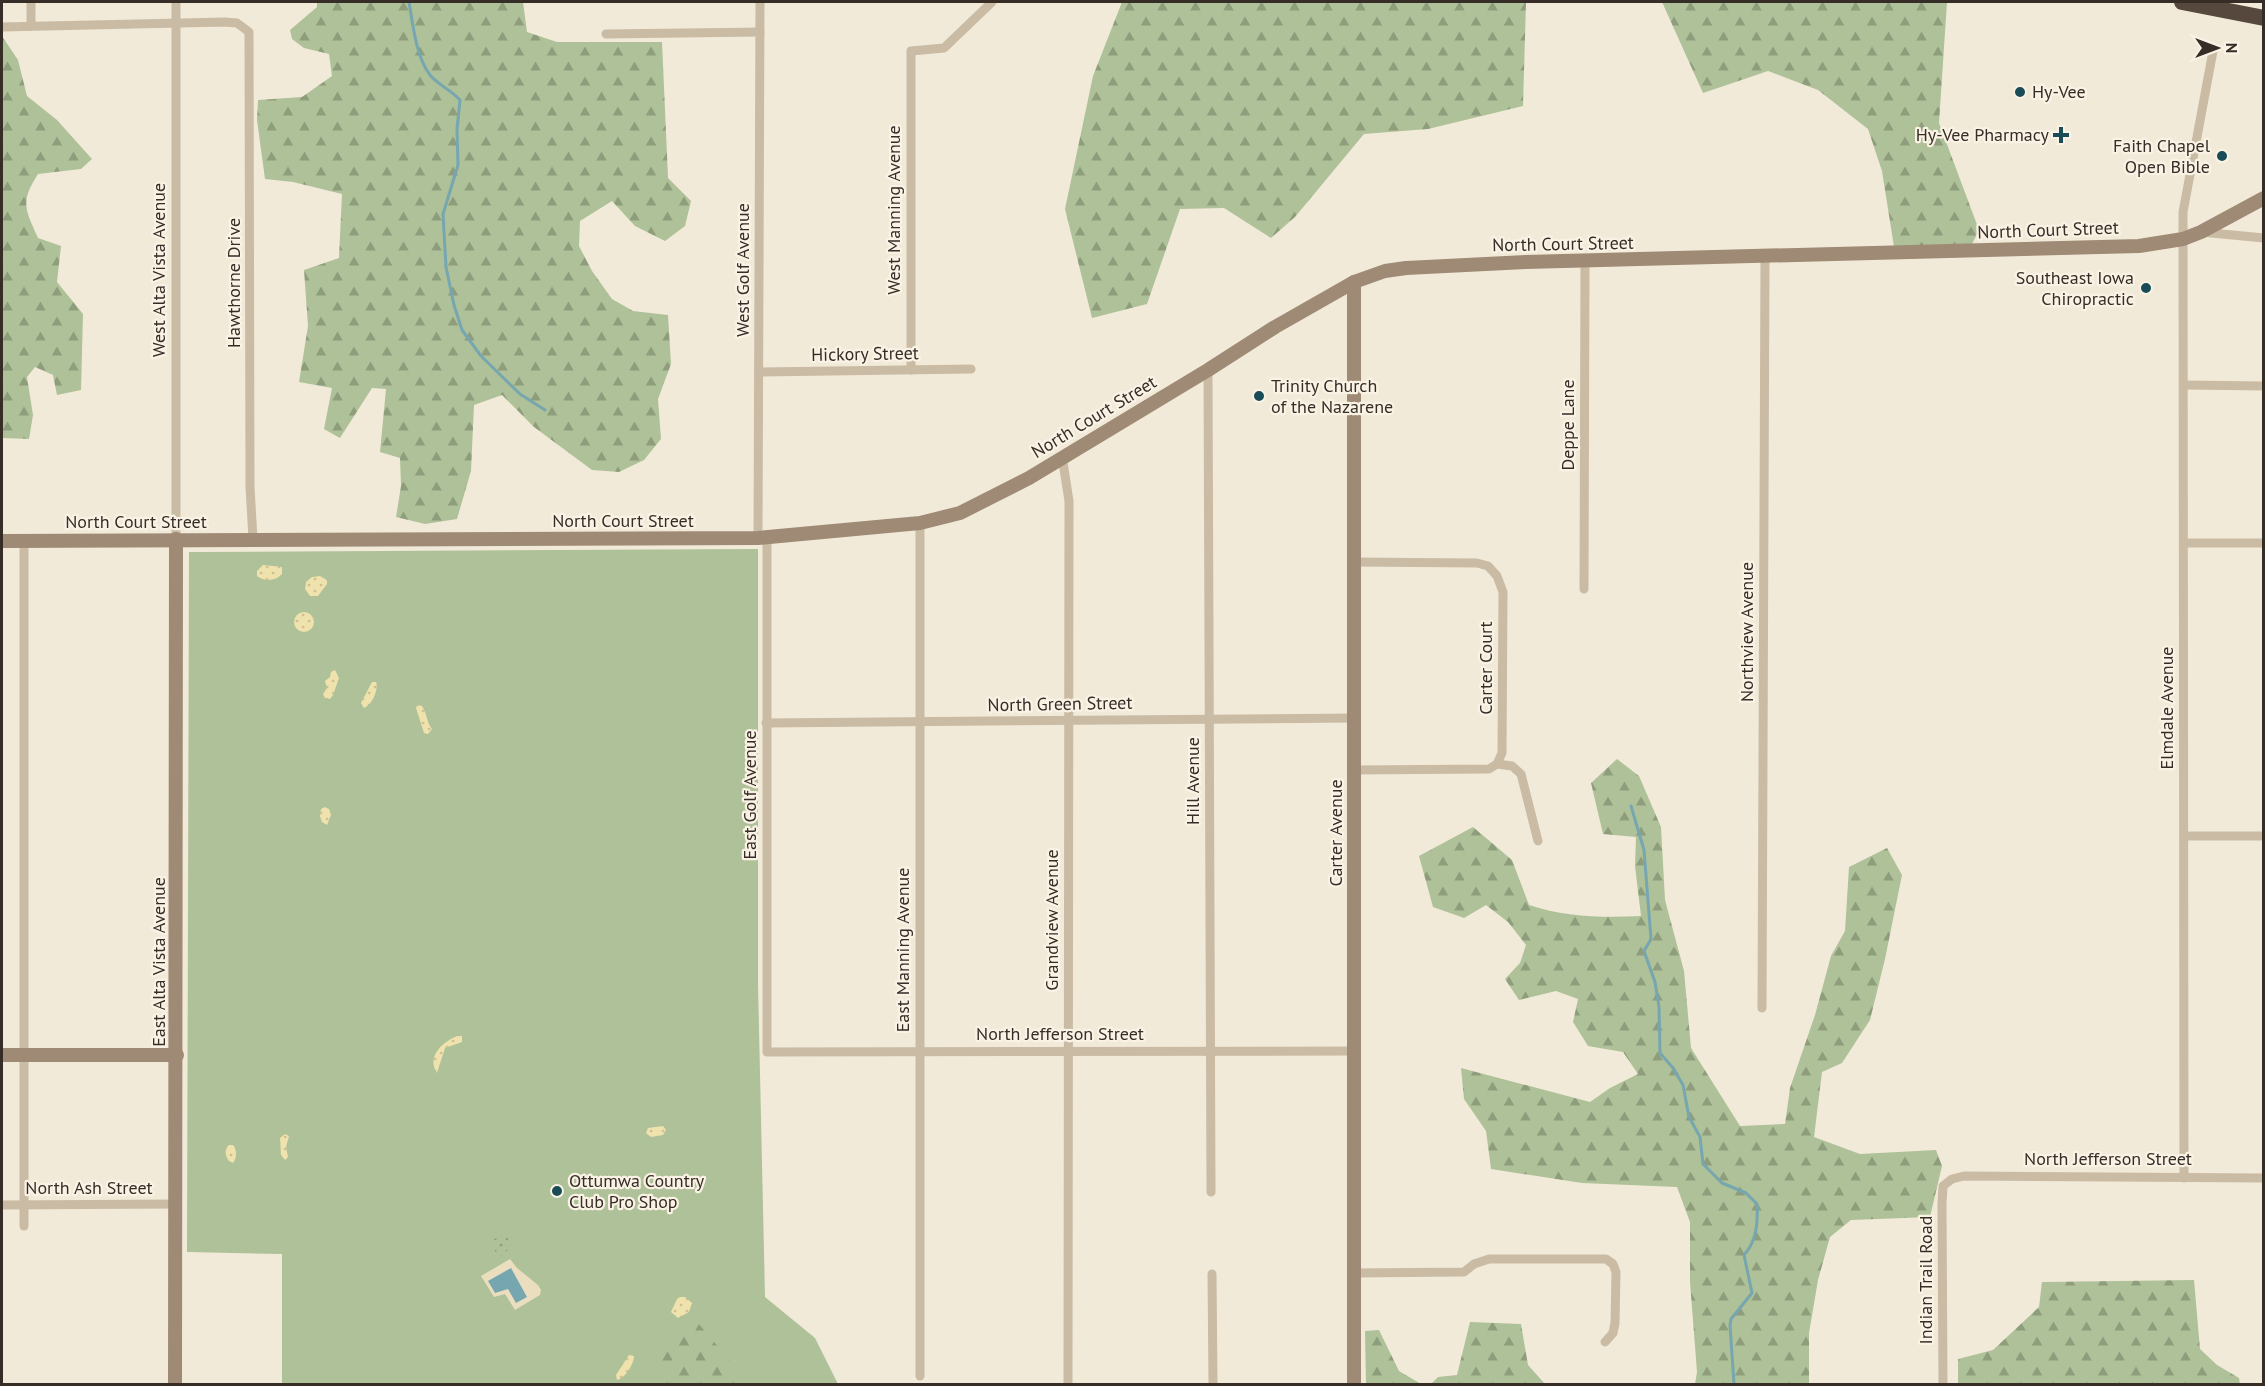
<svg xmlns="http://www.w3.org/2000/svg" width="2265" height="1386" viewBox="0 0 2265 1386" font-family="'PT Sans',sans-serif">
	<style>
		.grass { fill: #aec198 }
		.forest { fill: url(#forest-firs) }
		.sand { fill: url(#sand-dots) }
		.park { fill: url(#park-dots) }
		.plaza { fill: #ebdebf }
		.water { fill: #76a6b0 }
		.lines { fill: none; stroke-linecap: round; stroke-linejoin: round }
		.stream { stroke: #76a6b0; stroke-width: 3 }
		.street { stroke: #cabba4; stroke-width: 9 }
		.secondary { stroke: #9e8a75; stroke-width: 14 }
		.highway { stroke: #57483d; stroke-width: 16 }
		.poi-dot { fill: #1a4c58; stroke: #faf3e5; stroke-width: 2 }
		.labels { text-anchor: middle; stroke-width: 4.5; stroke-linejoin: round; paint-order: stroke }
		.poi-label { font-size: 18px; fill: #352d26; stroke: #faf3e5; text-anchor: start }
		.street-label { font-size: 18px; fill: #352d26; stroke: #faf3e5 }
	</style>
	<defs>
		<pattern id="forest-firs" width="22" height="20" patternUnits="userSpaceOnUse" patternTransform="scale(1.5)"><rect width="22" height="20" fill="#aec198"/><path d="M5 1l3.5 6h-7zM16 11l3.5 6h-7z" fill="#8e9d7c"/></pattern>
		<pattern id="sand-dots" width="8" height="8" patternUnits="userSpaceOnUse" patternTransform="scale(1.5)"><rect width="8" height="8" fill="#efe2ad"/><path d="M2 2h.1M6 6h.1" fill="none" stroke="#cec295" stroke-width="1.8" stroke-linecap="round"/></pattern>
		<pattern id="park-dots" width="8" height="8" patternUnits="userSpaceOnUse" patternTransform="scale(1.5)"><rect width="8" height="8" fill="#aec198"/><path d="M2 2h.1M6 6h.1" fill="none" stroke="#8e9d7c" stroke-width="1.8" stroke-linecap="round"/></pattern>
	</defs>
	<rect width="100%" height="100%" fill="#f2ead8"/>
	<path class="grass" d="M 758,549 L 758,984 L 765,1297 L 815,1338 L 838,1384 L 282,1384 L 282,1254 L 187,1252 L 189,552 Z"/>
	<g class="forest">
		<path d="M 317,2 L 523,2 L 527,32 L 557,42 L 662,42 L 668,178 L 691,201 L 685,226 L 665,241 L 635,226 L 612,201 L 580,221 L 579,246 L 592,271 L 612,299 L 633,311 L 668,315 L 671,364 L 658,399 L 661,439 L 644,460 L 619,472 L 592,470 L 534,427 L 502,395 L 474,405 L 471,471 L 457,519 L 425,524 L 396,517 L 401,486 L 400,458 L 380,452 L 386,389 L 372,388 L 340,438 L 324,429 L 332,388 L 299,382 L 308,326 L 304,270 L 339,258 L 342,194 L 293,182 L 265,179 L 257,120 L 258,100 L 302,97 L 332,76 L 329,54 L 304,48 L 292,39 L 290,30 L 317,7 Z"/>
		<path d="M 1122,2 L 1526,2 L 1523,106 L 1428,129 L 1364,134 L 1295,217 L 1271,238 L 1224,208 L 1180,209 L 1147,304 L 1092,318 L 1065,209 L 1093,76 Z"/>
		<path d="M 1662,2 L 1947,2 L 1939,123 L 1979,230 L 1969,250 L 1895,253 L 1882,171 L 1868,129 L 1818,90 L 1768,71 L 1703,93 Z"/>
		<path d="M 2,36 L 18,60 L 27,96 L 57,120 L 92,159 L 81,169 L 38,174 C 20,202 25,209 38,238 L 61,246 L 57,282 L 83,314 L 81,390 L 57,395 L 53,375 L 35,367 L 27,377 L 33,415 L 29,439 L 2,438 Z"/>
		<path d="M 1617,759 L 1639,776 L 1661,827 L 1665,900 L 1684,971 L 1691,1048 L 1740,1126 L 1785,1124 L 1790,1088 L 1815,1015 L 1831,956 L 1845,931 L 1849,867 L 1887,848 L 1902,875 L 1885,959 L 1870,1020 L 1842,1063 L 1822,1072 L 1814,1137 L 1860,1154 L 1936,1150 L 1942,1166 L 1930,1217 L 1851,1220 L 1830,1237 L 1818,1280 L 1809,1333 L 1809,1384 L 1695,1384 L 1697,1372 L 1690,1282 L 1690,1222 L 1677,1187 L 1582,1183 L 1491,1169 L 1486,1131 L 1464,1099 L 1461,1068 L 1590,1102 L 1610,1088 L 1638,1074 L 1623,1052 L 1588,1046 L 1573,1022 L 1578,999 L 1556,991 L 1519,1000 L 1505,979 L 1520,963 L 1526,945 L 1508,922 L 1486,905 L 1464,918 L 1433,907 L 1419,856 L 1473,827 L 1512,860 L 1529,905 C 1565,917 1603,918 1641,916 L 1635,866 L 1636,837 L 1603,834 L 1591,783 Z"/>
		<path d="M 2194,1280 L 2200,1349 L 2217,1365 L 2239,1378 L 2240,1384 L 1958,1384 L 1958,1359 L 1993,1350 L 2039,1307 L 2042,1282 Z"/>
		<path d="M 685,1322 L 698,1323 L 726,1356 L 746,1384 L 654,1384 C 665,1356 653,1339 685,1322 Z"/>
		<path d="M 1470,1322 L 1521,1324 L 1528,1365 L 1545,1384 L 1431,1384 L 1438,1377 L 1457,1375 Z"/>
		<path d="M 1379,1330 L 1399,1371 L 1421,1384 L 1366,1384 L 1365,1331 Z"/>
	</g>
	<g class="sand">
		<path d="M 263,565 L 282,567 L 282,574 C 276,581 265,582 257,576 L 257,571 Z"/>
		<path d="M 320,576 L 327,580 L 327,584 L 318,596 L 310,596 L 305,589 L 306,582 L 312,577 Z"/>
		<circle cx="304" cy="622" r="10"/>
		<path d="M 335,670 L 339,678 L 333,695 L 330,699 L 325,698 L 323,694 L 327,688 L 325,681 L 330,677 L 331,672 Z"/>
		<path d="M 372,682 L 376,682 C 379,689 372,705 364,708 L 361,703 Z"/>
		<path d="M 417,705 L 422,706 C 427,713 426,721 432,729 L 428,734 L 424,733 L 416,708 Z"/>
		<path d="M 325,807 L 329,809 L 331,815 L 327,825 L 322,822 L 320,816 L 321,809 Z"/>
		<path d="M 457,1036 L 462,1036 L 462,1042 L 445,1048 L 437,1073 C 426,1056 443,1042 457,1036 Z"/>
		<path d="M 663,1126 L 666,1130 L 663,1135 L 651,1137 L 646,1133 L 648,1128 Z"/>
		<path d="M 285,1134 L 289,1136 L 286,1147 L 288,1157 L 285,1160 L 281,1155 L 280,1138 Z"/>
		<path d="M 229,1145 L 233,1145 C 237,1149 237,1158 233,1163 L 229,1161 C 225,1156 224,1149 229,1145 Z"/>
		<path d="M 680,1297 L 685,1297 L 692,1303 L 689,1312 L 678,1318 L 671,1312 L 677,1299 Z"/>
		<path d="M 629,1355 L 634,1356 C 634,1364 625,1378 617,1380 L 616,1375 Z"/>
	</g>
	<path class="park" d="M 504,1233 L 512,1245 L 502,1256 L 498,1256 L 490,1242 Z"/>
	<path class="plaza" d="M 510,1259 L 517,1268 L 538,1285 L 541,1290 L 540,1295 L 515,1310 L 505,1294 L 494,1297 L 481,1276 Z"/>
	<path class="water" d="M 511,1268 L 527,1297 L 516,1303 L 508,1289 L 495,1293 L 488,1281 Z"/>
	<g class="lines">
		<g class="stream">
			<path d="M 409,2 C 413,25 416,57 430,75 C 438,85 450,89 460,100 L 457,129 L 458,165 L 443,214 L 446,267 L 454,305 L 462,330 L 481,356 L 520,394 L 545,410"/>
			<path d="M 1631,806 L 1644,850 L 1651,939 L 1644,951 L 1655,982 L 1659,1007 L 1660,1053 L 1673,1068 L 1683,1085 L 1689,1117 L 1700,1137 L 1703,1164 L 1722,1183 L 1746,1193 L 1757,1204 C 1758,1222 1757,1241 1744,1255 L 1752,1293 L 1731,1319 L 1730,1325 L 1734,1384"/>
		</g>
		<g class="street">
			<path d="M 31,26 L 31,2"/>
			<path d="M 2,27 L 225,22 L 237,23 L 249,32 L 250,487 L 253,539"/>
			<path d="M 606,34 L 760,32"/>
			<path d="M 2201,232 L 2264,238"/>
			<path d="M 911,370 L 911,51 L 944,48 L 992,2"/>
			<path d="M 1208,370 L 1211,1192"/>
			<path d="M 759,372 L 971,369"/>
			<path d="M 2184,385 L 2264,386"/>
			<path d="M 1062,456 L 1069,501 L 1068,1384"/>
			<path d="M 920,523 L 920,1376"/>
			<path d="M 758,538 L 760,2"/>
			<path d="M 767,538 L 767,1052 L 1354,1051"/>
			<path d="M 176,539 L 176,2"/>
			<path d="M 24,541 L 24,1226"/>
			<path d="M 2184,543 L 2264,543"/>
			<path d="M 1354,562 L 1477,563 L 1488,566 L 1497,576 L 1503,592 L 1502,753 L 1497,764 L 1489,769 L 1354,770"/>
			<path d="M 1584,589 L 1585,261"/>
			<path d="M 766,723 L 1354,718"/>
			<path d="M 1497,764 L 1512,766 L 1521,774 L 1538,841"/>
			<path d="M 2184,836 L 2264,836"/>
			<path d="M 1762,1008 L 1765,257"/>
			<path d="M 2184,1178 L 2183,212 L 2213,51"/>
			<path d="M 2,1205 L 176,1204"/>
			<path d="M 1354,1273 L 1464,1272 L 1474,1264 L 1489,1259 L 1606,1259 L 1613,1264 L 1616,1272 L 1615,1323 L 1613,1333 L 1605,1342"/>
			<path d="M 1212,1274 L 1213,1384"/>
			<path d="M 1943,1384 L 1942,1204 L 1943,1186 L 1952,1179 L 1964,1176 L 2264,1178"/>
		</g>
		<g class="secondary">
			<path d="M 2,541 L 758,538 L 920,523 L 960,513 L 1029,478 L 1208,370 L 1275,327 L 1354,282 L 1385,271 L 1406,268 L 1526,262 L 2139,246 L 2183,239 L 2201,232 L 2264,198"/>
			<path d="M 2,1055 L 177,1055"/>
			<path d="M 175,1384 L 176,539"/>
			<path d="M 1354,1384 L 1354,282"/>
		</g>
		<path class="highway" d="M 2182,2 L 2264,18"/>
	</g>
	<g class="poi-dot">
		<circle cx="2020" cy="92" r="6"/>
		<path d="M2058 126h6v6h6v6h-6v6h-6v-6h-6v-6h6z"/>
		<circle cx="2222" cy="156" r="6"/>
		<circle cx="2146" cy="288" r="6"/>
		<circle cx="1259" cy="396" r="6"/>
		<circle cx="557" cy="1191" r="6"/>
	</g>
	<g class="labels">
		<g class="poi-label">
			<text x="2032" y="98">Hy-Vee</text>
			<text x="2049" y="141" text-anchor="end">Hy-Vee Pharmacy</text>
			<text x="2210" y="152" text-anchor="end">Faith Chapel<tspan x="2210" dy="21">Open Bible</tspan></text>
			<text x="2134" y="284" text-anchor="end">Southeast Iowa<tspan x="2134" dy="21">Chiropractic</tspan></text>
			<text x="1271" y="392">Trinity Church<tspan x="1271" dy="21">of the Nazarene</tspan></text>
			<text x="569" y="1187">Ottumwa Country<tspan x="569" dy="21">Club Pro Shop</tspan></text>
		</g>
		<g class="street-label">
			<text transform="translate(894 210) rotate(-90)" y="6">West Manning Avenue</text>
			<text transform="translate(2048 230) rotate(-2)" y="6">North Court Street</text>
			<text transform="translate(1563 244) rotate(-1)" y="6">North Court Street</text>
			<text transform="translate(159 270) rotate(-90)" y="6">West Alta Vista Avenue</text>
			<text transform="translate(743 270) rotate(-90)" y="6">West Golf Avenue</text>
			<text transform="translate(234 283) rotate(-90)" y="6">Hawthorne Drive</text>
			<text transform="translate(865 354) rotate(-1)" y="6">Hickory Street</text>
			<text transform="translate(1094 417) rotate(-31)" y="6">North Court Street</text>
			<text transform="translate(1568 425) rotate(-90)" y="6">Deppe Lane</text>
			<text x="623" y="527">North Court Street</text>
			<text x="136" y="528">North Court Street</text>
			<text transform="translate(1747 632) rotate(-90)" y="6">Northview Avenue</text>
			<text transform="translate(1486 668) rotate(-90)" y="6">Carter Court</text>
			<text transform="translate(1060 704) rotate(-1)" y="6">North Green Street</text>
			<text transform="translate(2167 708) rotate(-90)" y="6">Elmdale Avenue</text>
			<text transform="translate(1193 781) rotate(-90)" y="6">Hill Avenue</text>
			<text transform="translate(750 795) rotate(-90)" y="6">East Golf Avenue</text>
			<text transform="translate(1336 833) rotate(-90)" y="6">Carter Avenue</text>
			<text transform="translate(1052 920) rotate(-90)" y="6">Grandview Avenue</text>
			<text transform="translate(903 950) rotate(-90)" y="6">East Manning Avenue</text>
			<text transform="translate(159 962) rotate(-90)" y="6">East Alta Vista Avenue</text>
			<text x="1060" y="1040">North Jefferson Street</text>
			<text x="2108" y="1165">North Jefferson Street</text>
			<text x="89" y="1194">North Ash Street</text>
			<text transform="translate(1926 1280) rotate(-90)" y="6">Indian Trail Road</text>
		</g>
	</g>
	<rect width="2265" height="1386" fill="none" stroke="#352d26" stroke-width="6"/>
	<g transform="translate(2217 48) rotate(90)" stroke="#faf3e5" stroke-width="4.5" paint-order="stroke">
	<path d="M0-4.5L10 22L0 15L-10 22Z" fill="#352d26"/>
	<text y="-9" font-size="16" font-weight="bold" text-anchor="middle" fill="#352d26">N</text>
	</g>
</svg>
